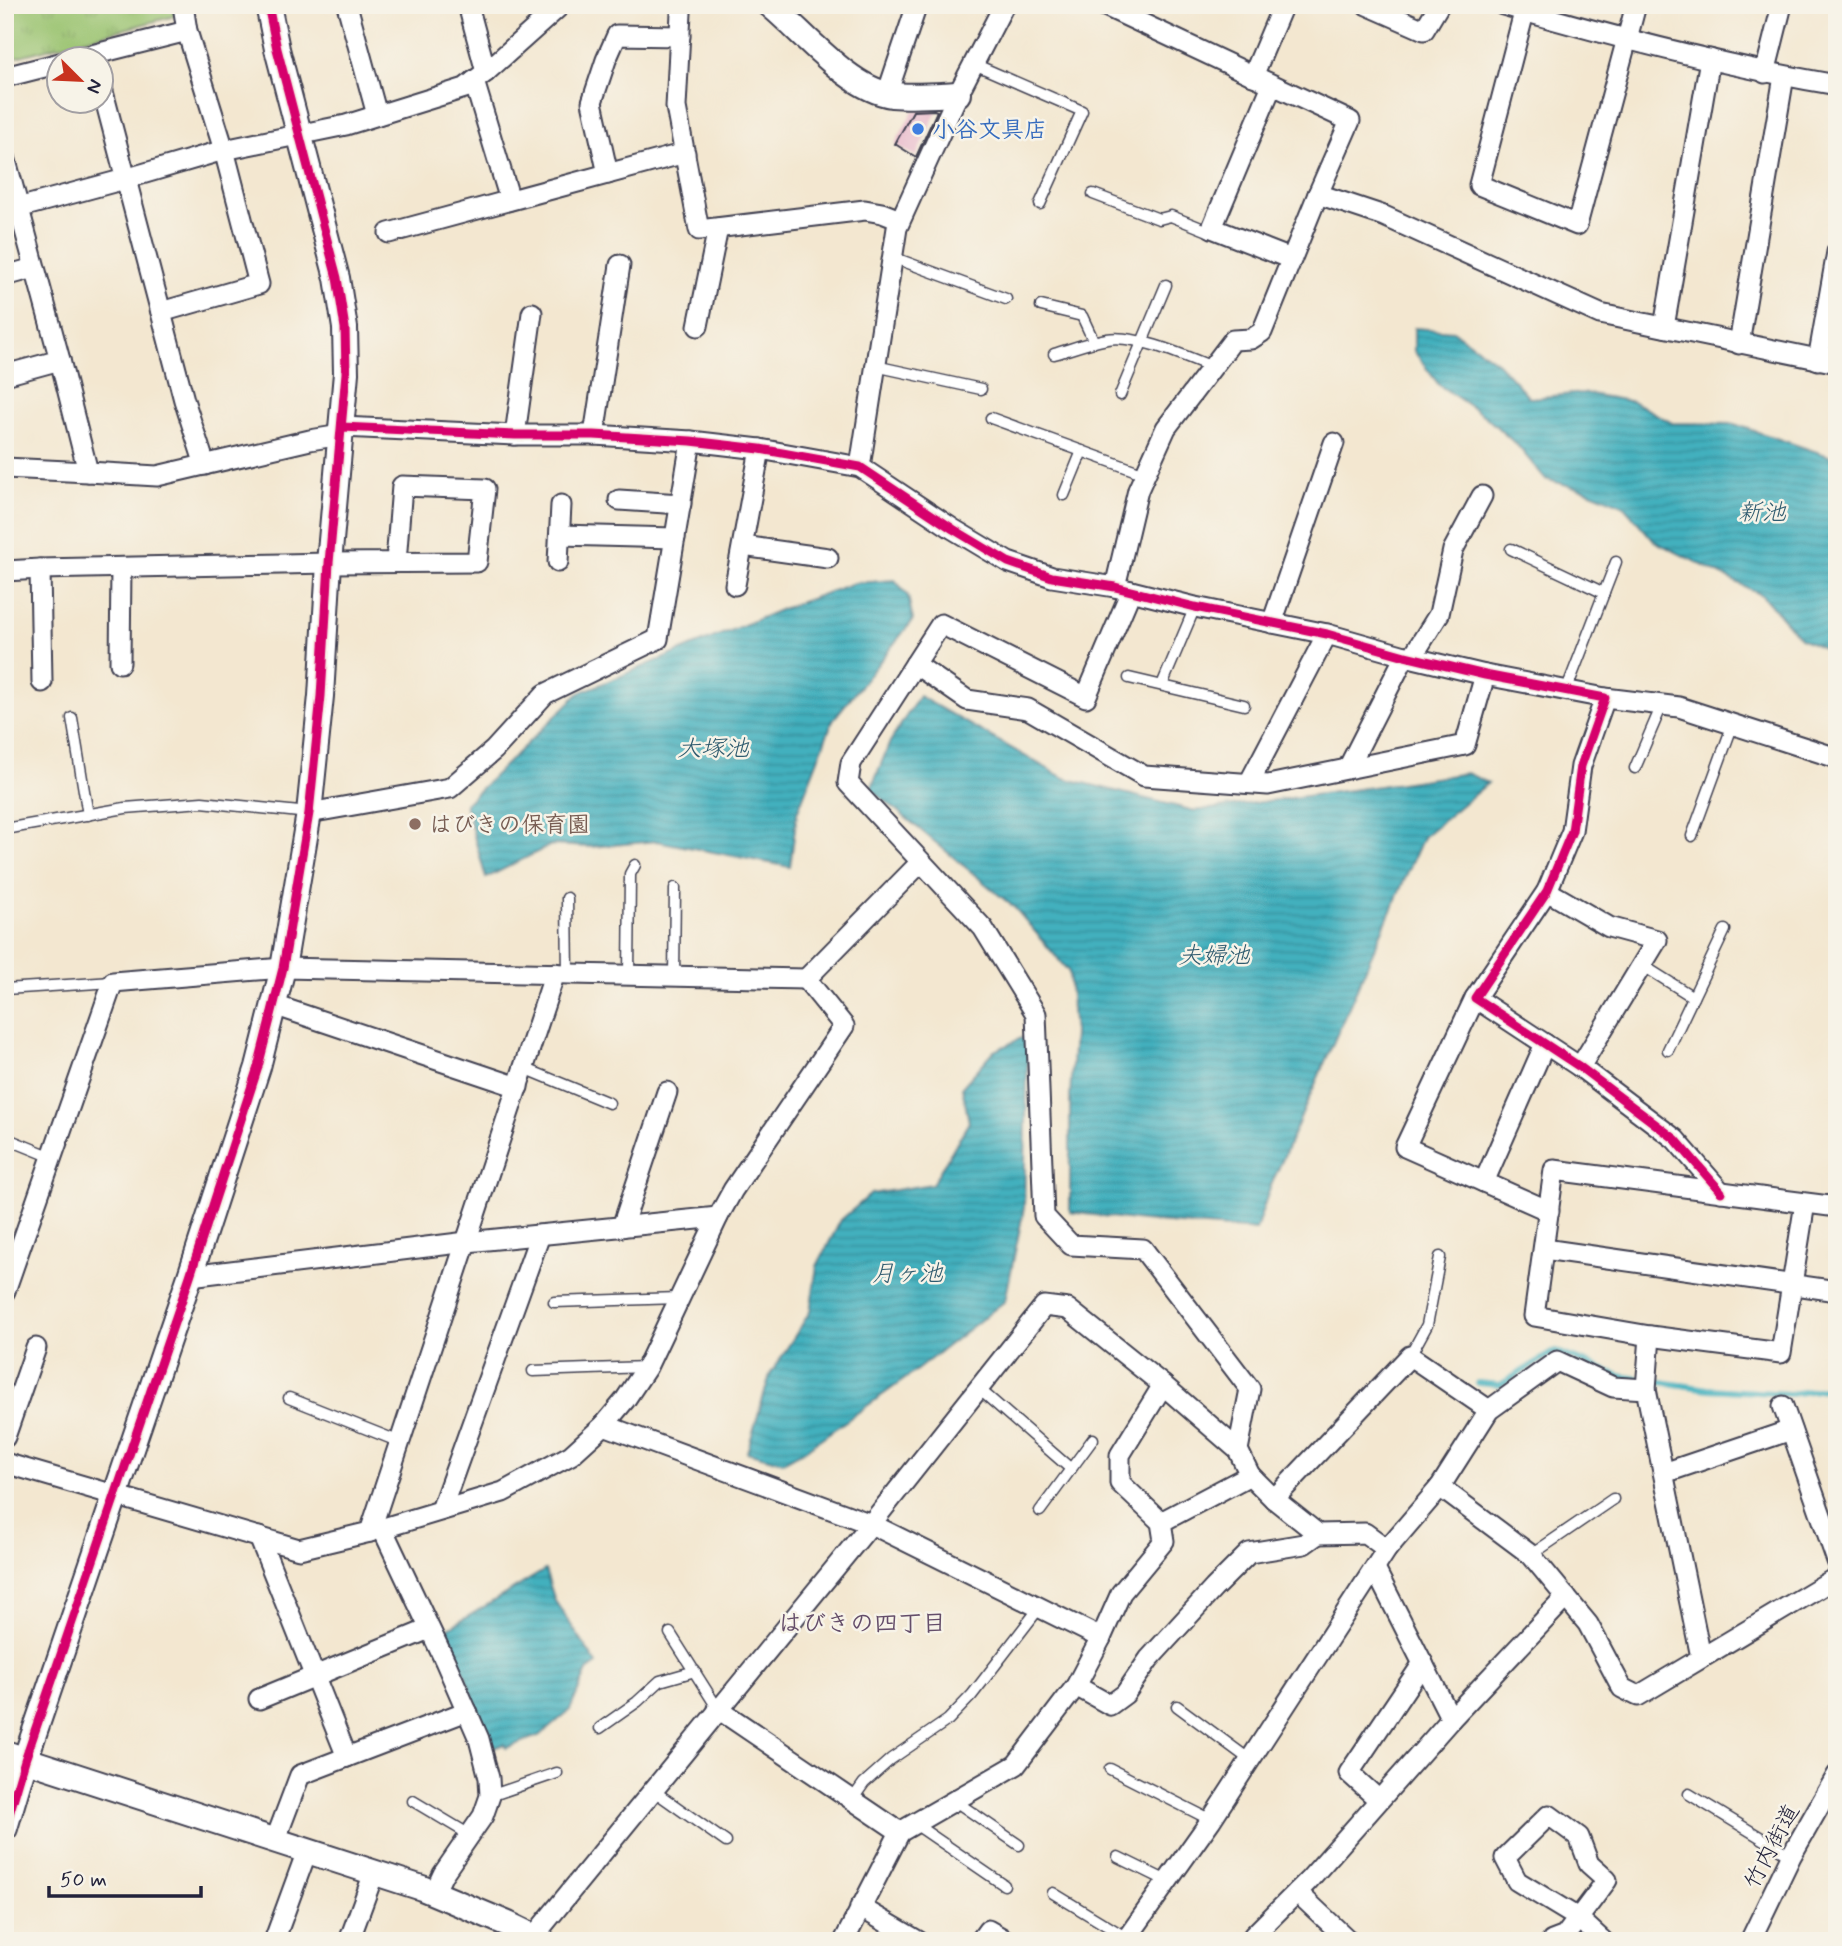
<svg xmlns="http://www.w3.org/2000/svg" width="1842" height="1946" viewBox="0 0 1842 1946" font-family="Mynerve,'Klee One',sans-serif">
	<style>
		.grass { fill: url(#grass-tufts); stroke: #5e7256; stroke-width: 2 }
		.water { fill: url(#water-rules); stroke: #32697c; stroke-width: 2 }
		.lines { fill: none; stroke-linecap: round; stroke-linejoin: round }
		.stream { stroke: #42b0be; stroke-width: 6 }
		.building { fill: #e2a0c0 }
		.service-casing { stroke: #414051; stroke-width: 13 }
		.minor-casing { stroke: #414051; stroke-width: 23 }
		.tertiary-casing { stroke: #414051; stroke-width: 28 }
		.service { stroke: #fff; stroke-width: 10 }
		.minor { stroke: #fff; stroke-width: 19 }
		.tertiary { stroke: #fff; stroke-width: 24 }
		.cycleway-casing { stroke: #f7f3e8; stroke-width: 13 }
		.cycleway { stroke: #d6006c; stroke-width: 9 }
		.shop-dot { fill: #3f7fe0; stroke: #f7f3e8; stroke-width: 2.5 }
		.education-dot { fill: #8d6e63; stroke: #f7f3e8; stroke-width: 2.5 }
		.labels { text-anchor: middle; stroke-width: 5; stroke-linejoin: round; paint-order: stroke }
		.shop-label { font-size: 23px; font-weight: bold; fill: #366cbe; stroke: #f7f3e8; text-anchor: start }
		.education-label { font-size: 23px; font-weight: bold; fill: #785e54; stroke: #f7f3e8; text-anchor: start }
		.street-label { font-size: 23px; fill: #22223b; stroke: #f7f3e8 }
		.water-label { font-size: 24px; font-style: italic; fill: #2f5b6f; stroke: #f7f3e8 }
		.neighbourhood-label { font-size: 24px; font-weight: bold; fill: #654e6a; stroke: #f7f3e8 }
	</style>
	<defs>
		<pattern id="grass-tufts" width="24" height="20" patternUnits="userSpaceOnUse" patternTransform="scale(1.75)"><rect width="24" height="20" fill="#9ac370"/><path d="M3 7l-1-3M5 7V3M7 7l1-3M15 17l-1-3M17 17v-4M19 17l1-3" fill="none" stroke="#84a762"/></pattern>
		<pattern id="water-rules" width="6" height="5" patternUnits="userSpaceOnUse" patternTransform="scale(1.75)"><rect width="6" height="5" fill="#42b0be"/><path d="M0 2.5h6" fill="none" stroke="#378f9c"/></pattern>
	</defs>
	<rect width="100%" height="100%" fill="#f7f3e8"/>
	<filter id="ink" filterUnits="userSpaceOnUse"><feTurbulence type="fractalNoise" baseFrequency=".0143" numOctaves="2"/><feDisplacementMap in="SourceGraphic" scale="14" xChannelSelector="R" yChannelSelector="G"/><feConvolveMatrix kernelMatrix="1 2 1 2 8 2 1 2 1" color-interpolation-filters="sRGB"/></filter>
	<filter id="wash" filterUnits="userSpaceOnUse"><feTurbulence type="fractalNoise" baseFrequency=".00686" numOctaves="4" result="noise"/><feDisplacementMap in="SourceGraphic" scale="28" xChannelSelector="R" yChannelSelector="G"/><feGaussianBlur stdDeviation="1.57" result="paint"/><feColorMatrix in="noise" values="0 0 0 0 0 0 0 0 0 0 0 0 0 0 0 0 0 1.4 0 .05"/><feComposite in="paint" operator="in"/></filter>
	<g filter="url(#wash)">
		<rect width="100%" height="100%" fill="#f3e7d0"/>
		<path class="grass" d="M 5,5 L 173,5 L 175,16 L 5,60 Z"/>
		<g class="water">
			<path d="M 1414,328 L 1453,331 L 1498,363 L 1530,398 L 1585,393 L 1634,402 L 1672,423 L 1734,424 L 1832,457 L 1837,472 L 1837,654 L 1800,638 L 1762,595 L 1654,541 L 1623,505 L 1586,490 L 1545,479 L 1518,446 L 1486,417 L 1439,385 L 1414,351 Z"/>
			<path d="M 895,580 L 908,596 L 913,620 L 833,720 L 797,813 L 790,867 L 657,841 L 590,847 L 551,845 L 486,878 L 465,804 L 579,693 L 785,608 L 854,583 Z"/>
			<path d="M 919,696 L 1064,778 L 1195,811 L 1394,784 L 1467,773 L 1488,783 L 1423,837 L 1269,1190 L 1256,1230 L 1143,1221 L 1070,1212 L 1070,1096 L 1074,1034 L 1069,972 L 1016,909 L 871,789 L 890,742 Z"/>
			<path d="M 1028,1035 L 1024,1208 L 1005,1301 L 905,1379 L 805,1450 L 783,1462 L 747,1452 L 770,1375 L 810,1312 L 817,1266 L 841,1220 L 871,1194 L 932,1184 L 969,1122 L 962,1087 L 994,1051 Z"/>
			<path d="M 545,1570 L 555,1601 L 597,1664 L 587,1671 L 570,1710 L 541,1735 L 506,1748 L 504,1744 L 489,1750 L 465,1674 L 444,1631 Z"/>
		</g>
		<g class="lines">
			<path class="stream" d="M 1478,1383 L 1500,1385 L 1555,1351 L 1620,1376 L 1708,1389 L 1790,1394 L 1837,1387"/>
		</g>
		<g id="blocks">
			<path class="building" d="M 934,110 L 937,111 L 916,157 L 895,144 L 913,111 Z"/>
		</g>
	</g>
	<g filter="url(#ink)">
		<use href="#blocks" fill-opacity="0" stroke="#414051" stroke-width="2"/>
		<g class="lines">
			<g class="service-casing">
				<g id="service">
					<path d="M 974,64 L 1082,111 L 1040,204"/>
					<path d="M 1093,194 L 1159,219 L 1171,216 L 1211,232 L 1212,228"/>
					<path d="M 892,257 L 1006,299"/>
					<path d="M 1041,306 L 1082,316 L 1094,342"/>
					<path d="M 1054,354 C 1071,349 1089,342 1107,339 C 1135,334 1185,356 1212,367"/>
					<path d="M 875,366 L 981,389"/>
					<path d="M 1120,395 L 1166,285"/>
					<path d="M 991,418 L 1145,474"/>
					<path d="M 1064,495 L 1082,451"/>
					<path d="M 1511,549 L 1604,593"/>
					<path d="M 1129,678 L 1244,705"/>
					<path d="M 1162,685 L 1195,607"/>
					<path d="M 1566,691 L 1616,562"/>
					<path d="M 72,718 L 88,815"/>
					<path d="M 1635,768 L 1662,705"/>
					<path d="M 5,829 L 125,808 L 202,802 L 309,813"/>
					<path d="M 1692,836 L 1733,724"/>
					<path d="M 567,898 L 568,974"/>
					<path d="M 1642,965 L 1693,997"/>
					<path d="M 629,976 L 630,874 L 635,865"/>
					<path d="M 674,977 L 675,888"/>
					<path d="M 5,989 L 113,982"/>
					<path d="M 1668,1050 L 1725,930"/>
					<path d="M 524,1068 L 609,1103"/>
					<path d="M 5,1138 L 52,1157"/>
					<path d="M 554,1302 L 679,1298"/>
					<path d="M 1410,1356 L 1427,1325 L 1440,1257"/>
					<path d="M 533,1371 L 646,1367"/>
					<path d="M 978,1388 L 1071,1469"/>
					<path d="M 289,1398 L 400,1442"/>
					<path d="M 1040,1511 L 1093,1439"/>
					<path d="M 1531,1555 L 1613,1499"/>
					<path d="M 670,1633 L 718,1709"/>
					<path d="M 1177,1706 L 1250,1760"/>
					<path d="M 600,1728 L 637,1702 L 660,1681 L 695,1671"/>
					<path d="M 1110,1769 L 1211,1820"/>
					<path d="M 654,1791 L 726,1842"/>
					<path d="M 1689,1794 L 1791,1856"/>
					<path d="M 490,1796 L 557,1773"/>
					<path d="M 852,1800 L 864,1783 L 891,1759 L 948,1720 L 972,1695 L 1040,1607"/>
					<path d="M 413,1801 L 470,1835"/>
					<path d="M 955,1801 L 1019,1845"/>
					<path d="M 915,1824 L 1004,1885"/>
					<path d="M 1118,1857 L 1167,1881"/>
					<path d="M 1053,1893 L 1127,1938"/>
				</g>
			</g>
			<g class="minor-casing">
				<g id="minor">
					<path d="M 347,5 L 377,115"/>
					<path d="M 468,5 L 486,72"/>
					<path d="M 1103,5 L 1350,121 L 1318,194 L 1262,332 L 1251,339 L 1233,340 L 1166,428 L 1138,490 L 1115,587"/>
					<path d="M 1367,5 L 1424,30 L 1439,5"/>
					<path d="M 1503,5 C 1613,37 1724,66 1837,85"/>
					<path d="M 1526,5 L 1479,185 L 1577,225 L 1636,5"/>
					<path d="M 681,13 L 676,107 L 699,230 L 865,210 L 882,213 L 900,220"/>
					<path d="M 72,60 L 187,31"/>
					<path d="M 1765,73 L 1782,5"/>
					<path d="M 1253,76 L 1283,5"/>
					<path d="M 5,77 L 60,63"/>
					<path d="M 474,81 L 510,200"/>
					<path d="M 1272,85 L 1212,228 L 1291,259"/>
					<path d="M 102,88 L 184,400 L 205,465"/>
					<path d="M 887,94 L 917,5"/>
					<path d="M 5,157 L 60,360 L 88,472 L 157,476 L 310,440 L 341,435"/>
					<path d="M 608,174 L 592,102 L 606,60 L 617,35 L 680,36"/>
					<path d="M 1318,194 L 1384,216 L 1600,314 L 1837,363"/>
					<path d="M 18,208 L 125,179 L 224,150 L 346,125 L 465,88 L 486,72 L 561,5"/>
					<path d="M 389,233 L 685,153"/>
					<path d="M 5,276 L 34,268"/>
					<path d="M 161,312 L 259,284 L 224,150 L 187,31 L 183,5"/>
					<path d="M 698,326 L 718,228"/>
					<path d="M 1664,327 L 1710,59"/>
					<path d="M 1739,344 L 1784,76"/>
					<path d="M 1818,360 L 1837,252"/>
					<path d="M 5,375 L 60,360"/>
					<path d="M 342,427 L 515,435 L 594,435 L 691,441 L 760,449 L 860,467 L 953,529 L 1008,562 L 1052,577 L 1115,587 L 1195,607 L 1327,634 L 1405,656 L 1485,675 L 1605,698 L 1581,766 L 1572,831 L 1547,891 L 1475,998 L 1580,1067 L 1675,1139 L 1721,1192"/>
					<path d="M 515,435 L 532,313"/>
					<path d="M 594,435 L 620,265"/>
					<path d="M 860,467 L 897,228 L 958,94 L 1004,5"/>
					<path d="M 5,468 L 88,472"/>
					<path d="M 619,500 L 681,504"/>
					<path d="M 560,535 L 675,538"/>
					<path d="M 743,546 L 828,558"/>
					<path d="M 558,562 L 561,505"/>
					<path d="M 40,569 L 42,682"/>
					<path d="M 5,571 L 40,569 L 329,563 L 477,562 L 485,489 L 402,486 L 396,562"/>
					<path d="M 735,585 L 760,449"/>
					<path d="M 1131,591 L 1086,697 L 941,624 L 851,763 L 848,783 L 983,928 L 1036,1014 L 1044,1216 L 1071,1245 L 1143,1249 L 1250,1389 L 1238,1450"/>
					<path d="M 1272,623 L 1334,443"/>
					<path d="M 1412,657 L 1439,614 L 1453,550 L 1482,496"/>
					<path d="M 120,663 L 121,568"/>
					<path d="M 915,664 L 967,700 L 1028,709 L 1144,776 L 1268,785 L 1465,745 L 1485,675"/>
					<path d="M 1605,698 L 1679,707 L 1837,758"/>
					<path d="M 1348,768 L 1405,656"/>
					<path d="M 1249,783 L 1327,634"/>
					<path d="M 309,813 L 450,788 L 494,750 L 545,694 L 658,639 L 691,441"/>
					<path d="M 1547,891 L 1609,927 L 1657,940 L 1580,1067"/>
					<path d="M 1475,998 L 1405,1147 L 1549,1211"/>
					<path d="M 274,1005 L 518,1087"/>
					<path d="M 1484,1182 L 1545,1044"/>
					<path d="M 1805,1203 L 1781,1353 L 1650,1336 L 1534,1316 L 1554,1170 L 1837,1207"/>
					<path d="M 622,1227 L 667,1092"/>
					<path d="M 1544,1249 L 1837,1291"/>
					<path d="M 190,1276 L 467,1242 L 718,1217"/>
					<path d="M 5,1291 L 113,982 L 283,968 L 806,979 L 921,862"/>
					<path d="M 1646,1389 L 1650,1336"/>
					<path d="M 1783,1406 L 1837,1561"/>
					<path d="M 604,1425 L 871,1524 L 1101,1638"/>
					<path d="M 5,1437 L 36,1348"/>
					<path d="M 5,1463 L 299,1549 L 370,1532 L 503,1492 L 571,1455 L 604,1425 L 625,1400 L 647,1367 L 718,1217 L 733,1190 L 844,1026 L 806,979"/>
					<path d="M 1664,1473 L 1791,1430"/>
					<path d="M 1274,1499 L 1410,1356 L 1489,1410"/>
					<path d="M 441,1510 L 540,1235"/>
					<path d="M 1161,1522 L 1250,1475 L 1274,1499 L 1318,1534 L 1365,1533 L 1387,1549"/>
					<path d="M 382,1528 L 445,1661 L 479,1739 L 489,1778 L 490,1796 L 483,1816 L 443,1874 L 434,1893"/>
					<path d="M 370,1532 L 555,973"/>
					<path d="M 259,1537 L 347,1757"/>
					<path d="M 1375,1569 L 1451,1719 L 1566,1597"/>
					<path d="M 1701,1657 L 1646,1389 L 1613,1387 L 1557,1361 L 1489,1410 L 1440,1487 L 1531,1555 L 1588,1624 L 1622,1688 L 1638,1696 L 1837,1577"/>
					<path d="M 1076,1686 L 1110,1705 L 1125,1694 L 1149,1659 L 1214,1588 L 1249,1553 L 1304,1544 L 1318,1534"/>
					<path d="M 259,1699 L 429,1629"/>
					<path d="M 718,1709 L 900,1832"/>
					<path d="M 1379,1800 L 1349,1773 L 1423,1663"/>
					<path d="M 275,1841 L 300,1775 L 467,1711"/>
					<path d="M 1297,1892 L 1349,1941"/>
					<path d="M 860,1907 L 918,1941"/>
					<path d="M 274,1941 L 307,1851"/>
					<path d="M 349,1941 L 374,1873"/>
					<path d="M 530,1941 L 871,1524 L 1044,1306 L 1068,1309 L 1163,1385 L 1238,1450 L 1250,1475"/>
					<path d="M 844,1941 L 900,1832 L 1016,1765 L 1076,1686 L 1101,1638 L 1121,1593 L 1164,1541 L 1161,1522 L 1120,1483 L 1120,1455 L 1163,1385"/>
					<path d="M 980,1941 L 988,1930 L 1007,1941"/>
					<path d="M 1125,1941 L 1211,1820 L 1387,1549 L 1440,1487"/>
					<path d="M 1257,1941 L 1253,1936 L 1308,1881 L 1451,1719"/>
					<path d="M 1552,1941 L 1565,1936 L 1607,1880 L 1589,1864 L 1579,1837 L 1549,1815 L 1505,1858 L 1517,1881 L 1578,1918 L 1603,1941"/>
					<path d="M 1750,1941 L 1791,1856 L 1837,1775"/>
				</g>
			</g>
			<g class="tertiary-casing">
				<g id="tertiary">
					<path d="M 770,5 C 803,32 850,90 892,95 C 914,97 937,95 958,94"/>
					<path d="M 5,1753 L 422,1888 L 508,1924 L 543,1941"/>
					<path d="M 5,1828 L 25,1760 L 190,1276 L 258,1067 L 283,968 L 309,813 L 321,696 L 329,563 L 346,373 L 345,328 L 337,278 L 277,49 L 268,5"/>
				</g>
			</g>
			<use href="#service" class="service"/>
			<use href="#minor" class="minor"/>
			<use href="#tertiary" class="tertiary"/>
			<g class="cycleway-casing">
				<g id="cycleway">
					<path d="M 342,427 L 515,435 L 594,435 L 691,441 L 760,449 L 860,467 L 953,529 L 1008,562 L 1052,577 L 1115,587 L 1195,607 L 1327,634 L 1405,656 L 1485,675 L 1605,698 L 1581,766 L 1572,831 L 1547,891 L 1475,998 L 1580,1067 L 1675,1139 L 1721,1192"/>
					<path d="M 5,1828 L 25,1760 L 190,1276 L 258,1067 L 283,968 L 309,813 L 321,696 L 329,563 L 346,373 L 345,328 L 337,278 L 277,49 L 268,5"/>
				</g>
			</g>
			<use href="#cycleway" class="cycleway"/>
		</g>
	</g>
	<circle class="shop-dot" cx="918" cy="129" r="7"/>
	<circle class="education-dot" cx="415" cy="824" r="7"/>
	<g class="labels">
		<g class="shop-label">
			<text x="932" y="137">小谷文具店</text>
		</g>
		<g class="education-label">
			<text x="429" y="832">はびきの保育園</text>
		</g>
		<g class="street-label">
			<text transform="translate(1771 1846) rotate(-62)" y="8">竹内街道</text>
		</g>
		<g class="water-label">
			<text x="1762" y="520">新池</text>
			<text x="713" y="756">大塚池</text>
			<text x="1214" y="963">夫婦池</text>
			<text x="907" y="1281">月ヶ池</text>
		</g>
		<g class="neighbourhood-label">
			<text x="862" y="1631">はびきの四丁目</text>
		</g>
	</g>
	<rect width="1842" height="1946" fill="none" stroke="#f7f3e8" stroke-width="28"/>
	<g transform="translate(80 80) rotate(114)"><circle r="33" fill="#f7f3e8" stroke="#a29fa3" stroke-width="2"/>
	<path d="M0-5L12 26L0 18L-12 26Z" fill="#c8321e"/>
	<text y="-10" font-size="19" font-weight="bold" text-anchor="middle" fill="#22223b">N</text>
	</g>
	<path d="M49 1886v10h152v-10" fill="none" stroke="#22223b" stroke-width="3.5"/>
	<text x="60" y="1886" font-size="21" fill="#22223b" stroke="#f7f3e8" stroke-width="5" paint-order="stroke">50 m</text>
</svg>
